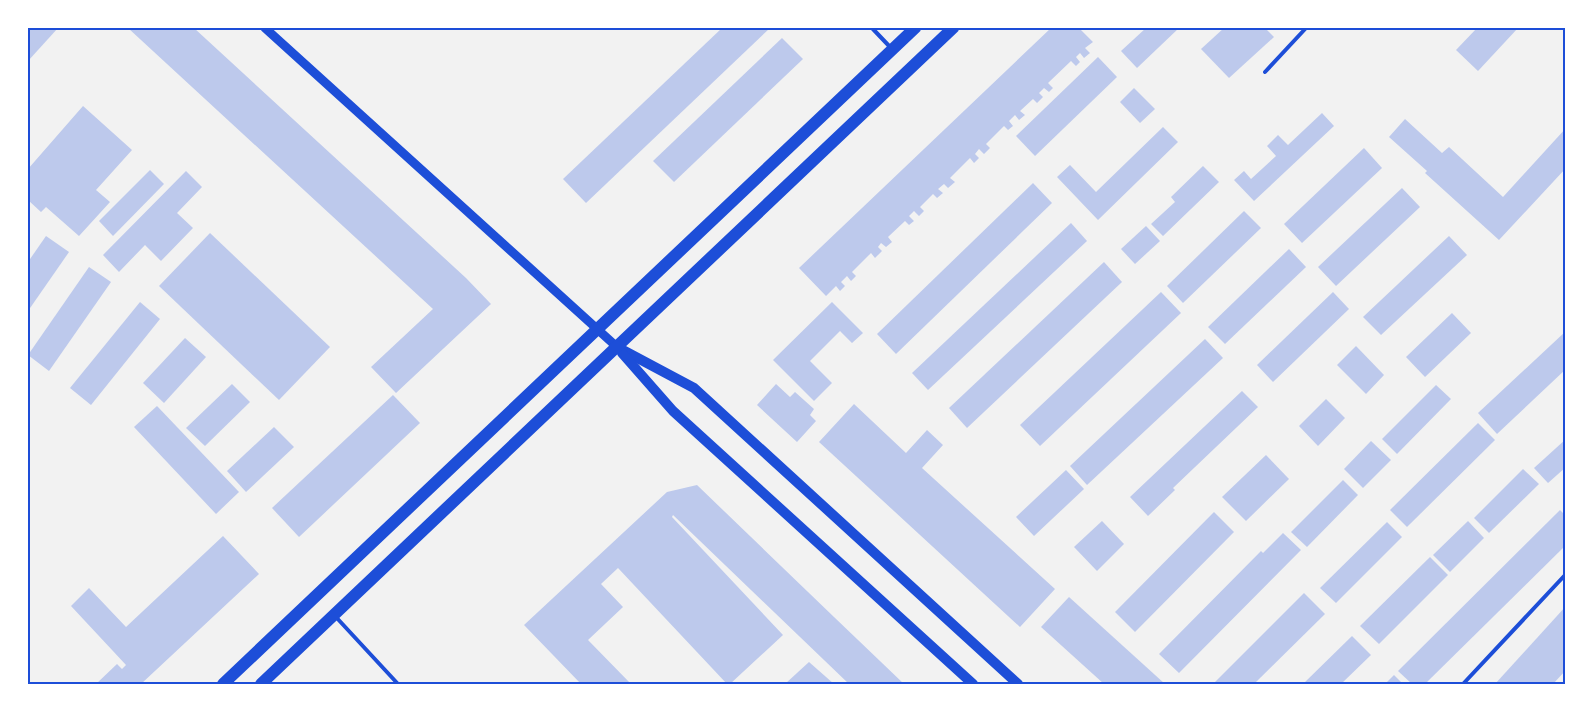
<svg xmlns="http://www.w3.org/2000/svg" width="1593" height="712" viewBox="0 0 1593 712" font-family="Roboto,sans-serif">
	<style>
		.building { fill: #bdc9ec }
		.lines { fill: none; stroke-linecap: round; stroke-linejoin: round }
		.service { stroke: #1d4ed8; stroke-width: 4 }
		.tertiary { stroke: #1d4ed8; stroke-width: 9 }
		.secondary { stroke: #1d4ed8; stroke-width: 10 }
		.primary { stroke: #1d4ed8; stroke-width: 12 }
		.neatline { fill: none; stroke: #1d4ed8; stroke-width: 2 }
	</style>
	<rect width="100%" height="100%" fill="#f2f2f2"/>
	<g class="building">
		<path d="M 28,28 L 58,28 L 28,61 Z"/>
		<path d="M 128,28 L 194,28 L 466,278 L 491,304 L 396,393 L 371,367 L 433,309 Z"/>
		<path d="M 722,28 L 770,28 L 586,203 L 563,179 Z"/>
		<path d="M 1051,28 L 1079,28 L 1093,42 L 1085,48 L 1090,53 L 1084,58 L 1080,53 L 1076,57 L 1080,62 L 1076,66 L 1071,61 L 1048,83 L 1053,88 L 1049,92 L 1044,88 L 1039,93 L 1043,97 L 1037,103 L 1033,99 L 1020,111 L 1025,115 L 1019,120 L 1015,115 L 1009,121 L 1013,126 L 1008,130 L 1004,126 L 986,144 L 990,148 L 984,154 L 979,149 L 975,154 L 979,158 L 974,163 L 970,158 L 950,178 L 955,182 L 948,188 L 944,184 L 938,189 L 943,193 L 937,198 L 933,194 L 920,207 L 924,211 L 919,216 L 914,211 L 909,216 L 914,221 L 909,225 L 905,221 L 888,237 L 892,242 L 886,247 L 881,243 L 878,247 L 882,251 L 875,258 L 871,253 L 852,272 L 856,276 L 851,281 L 847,276 L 841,282 L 845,286 L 840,291 L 836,286 L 826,296 L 799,268 Z"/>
		<path d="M 1146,28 L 1179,28 L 1137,68 L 1121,51 Z"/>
		<path d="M 1224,28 L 1265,28 L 1274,37 L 1229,78 L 1201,49 Z"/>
		<path d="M 1477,28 L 1518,28 L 1478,71 L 1456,50 Z"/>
		<path d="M 782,38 L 803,59 L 674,182 L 653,161 Z"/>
		<path d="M 1098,57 L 1117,77 L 1035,156 L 1016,136 Z"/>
		<path d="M 1134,88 L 1155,109 L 1140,123 L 1120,102 Z"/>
		<path d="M 83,106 L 132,150 L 96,190 L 110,202 L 79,236 L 46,207 L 41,212 L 28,200 L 28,169 Z"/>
		<path d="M 1322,113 L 1334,126 L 1254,201 L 1234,180 L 1244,171 L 1251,179 L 1276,156 L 1267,146 L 1278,135 L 1288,145 Z"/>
		<path d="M 1405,119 L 1442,153 L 1449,147 L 1503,197 L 1566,128 L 1566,168 L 1499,240 L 1425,173 L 1427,171 L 1389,137 Z"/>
		<path d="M 1163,127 L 1178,142 L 1098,220 L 1057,177 L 1070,165 L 1096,192 Z"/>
		<path d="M 1364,148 L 1382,168 L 1302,243 L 1284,224 Z"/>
		<path d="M 1203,166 L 1219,182 L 1163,236 L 1151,224 L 1175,202 L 1171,197 Z"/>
		<path d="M 150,170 L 164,184 L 113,236 L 99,221 Z"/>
		<path d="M 186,171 L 202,187 L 177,213 L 193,228 L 161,261 L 145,245 L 119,272 L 103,255 Z"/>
		<path d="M 1033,183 L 1052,203 L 896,354 L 877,334 Z"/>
		<path d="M 1402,188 L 1420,207 L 1336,286 L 1318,267 Z"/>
		<path d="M 1244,211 L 1261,228 L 1183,303 L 1167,286 Z"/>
		<path d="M 1071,223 L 1087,241 L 928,390 L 912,373 Z"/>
		<path d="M 1146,226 L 1160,241 L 1135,264 L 1121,249 Z"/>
		<path d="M 210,233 L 330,347 L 279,400 L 159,286 Z"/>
		<path d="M 46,236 L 69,252 L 28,311 L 28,262 Z"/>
		<path d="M 1449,236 L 1467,255 L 1381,335 L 1363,317 Z"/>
		<path d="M 1289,249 L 1306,267 L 1225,344 L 1208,327 Z"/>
		<path d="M 1104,262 L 1122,282 L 967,428 L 949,408 Z"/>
		<path d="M 89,267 L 111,282 L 49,371 L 28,355 Z"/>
		<path d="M 1161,292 L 1181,313 L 1040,446 L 1020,425 Z"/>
		<path d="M 1333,292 L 1349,309 L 1273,382 L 1257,365 Z"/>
		<path d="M 140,302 L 160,319 L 91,405 L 70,388 Z"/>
		<path d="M 832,302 L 863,333 L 852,343 L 840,331 L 810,361 L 832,383 L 814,401 L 773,360 Z"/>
		<path d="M 1452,313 L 1471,333 L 1425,377 L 1406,357 Z"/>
		<path d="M 1566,331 L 1566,369 L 1497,434 L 1478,413 Z"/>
		<path d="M 185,338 L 206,357 L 164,403 L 143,383 Z"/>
		<path d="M 1205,339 L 1223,358 L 1087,485 L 1070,466 Z"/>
		<path d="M 1356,346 L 1384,375 L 1366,394 L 1337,365 Z"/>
		<path d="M 232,384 L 250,402 L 205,446 L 186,428 Z"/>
		<path d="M 776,384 L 790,397 L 795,392 L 814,409 L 810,415 L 816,421 L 797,442 L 757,405 Z"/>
		<path d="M 1436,385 L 1451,399 L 1397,454 L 1382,439 Z"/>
		<path d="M 1242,391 L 1258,407 L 1173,488 L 1175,490 L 1148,516 L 1130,497 Z"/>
		<path d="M 393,395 L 420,423 L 299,537 L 272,508 Z"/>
		<path d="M 1326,399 L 1345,418 L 1318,446 L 1299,426 Z"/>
		<path d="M 854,404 L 906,453 L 927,430 L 943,445 L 922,468 L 1055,589 L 1020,627 L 819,442 Z"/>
		<path d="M 157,406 L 239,492 L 216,514 L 134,427 Z"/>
		<path d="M 1478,423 L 1495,440 L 1407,527 L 1390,510 Z"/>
		<path d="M 274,427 L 294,447 L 246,492 L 227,471 Z"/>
		<path d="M 1566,439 L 1566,467 L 1548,483 L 1534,468 Z"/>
		<path d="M 1371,441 L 1391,460 L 1363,488 L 1344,469 Z"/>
		<path d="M 1266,455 L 1289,479 L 1246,521 L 1222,497 Z"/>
		<path d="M 1523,469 L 1539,484 L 1489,533 L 1474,518 Z"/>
		<path d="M 1066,470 L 1084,489 L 1034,536 L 1016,517 Z"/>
		<path d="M 1343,480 L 1358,495 L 1307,547 L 1291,532 Z"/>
		<path d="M 697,485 L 834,617 L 904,684 L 849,684 L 673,515 L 672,517 L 783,635 L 730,684 L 727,684 L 618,568 L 601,584 L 623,607 L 588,640 L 631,684 L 581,684 L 524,625 L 667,492 Z"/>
		<path d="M 1560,510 L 1566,516 L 1566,545 L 1425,684 L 1412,684 L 1398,671 Z"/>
		<path d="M 1214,512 L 1234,532 L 1135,632 L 1115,612 Z"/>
		<path d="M 1102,521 L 1124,544 L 1097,571 L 1074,547 Z"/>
		<path d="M 1468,521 L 1484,538 L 1450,572 L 1433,555 Z"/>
		<path d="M 1387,522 L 1402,537 L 1336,603 L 1320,588 Z"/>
		<path d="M 1283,533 L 1301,550 L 1179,673 L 1159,654 L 1261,551 L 1263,553 Z"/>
		<path d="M 223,536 L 259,574 L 141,684 L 96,684 L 117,664 L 122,669 L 126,665 L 71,606 L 89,588 L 126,627 Z"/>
		<path d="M 1430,557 L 1448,575 L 1379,644 L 1360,626 Z"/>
		<path d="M 1304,593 L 1325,614 L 1254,684 L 1213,684 Z"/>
		<path d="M 1069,597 L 1165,684 L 1104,684 L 1041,627 Z"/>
		<path d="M 1566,606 L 1566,670 L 1553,684 L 1495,684 Z"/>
		<path d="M 1352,636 L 1371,655 L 1341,684 L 1303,684 Z"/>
		<path d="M 809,662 L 834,684 L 785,684 Z"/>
		<path d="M 1394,675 L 1403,684 L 1385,684 Z"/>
	</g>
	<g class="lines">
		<g class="service">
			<path d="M 872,28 L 891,48"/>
			<path d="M 1265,72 L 1306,28"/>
			<path d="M 335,616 L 398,684"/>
			<path d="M 1463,684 L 1566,574"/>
		</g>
		<path class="tertiary" d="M 265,28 L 617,347"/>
		<g class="secondary">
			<path d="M 617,347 L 694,388 L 1018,684"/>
			<path d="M 622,353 L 673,411 L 973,684"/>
		</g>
		<g class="primary">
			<path d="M 223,684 L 915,28"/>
			<path d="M 261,684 L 953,28"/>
		</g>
	</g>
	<rect width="1593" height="712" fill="none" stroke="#ffffff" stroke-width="58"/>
	<rect x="29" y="29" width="1535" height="654" class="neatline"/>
</svg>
